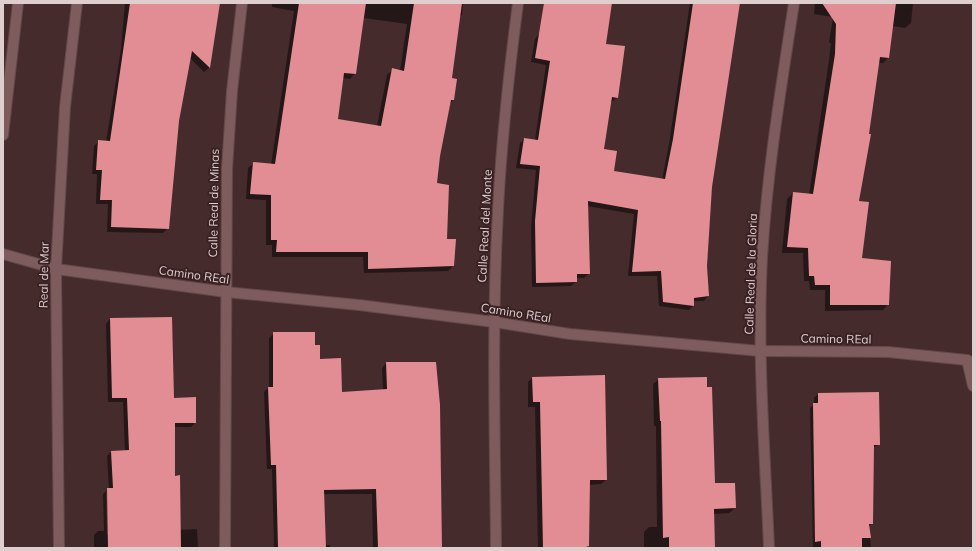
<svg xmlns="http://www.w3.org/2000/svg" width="976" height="551" viewBox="0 0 976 551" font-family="Mulish,sans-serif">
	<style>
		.shadow { fill: #0007; fill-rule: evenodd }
		.building { fill: #e28d93 }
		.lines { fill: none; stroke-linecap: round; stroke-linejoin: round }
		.minor-casing { stroke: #614849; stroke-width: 12 }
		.minor { stroke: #7e5b5d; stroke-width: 10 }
		.labels { text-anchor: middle; stroke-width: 4; stroke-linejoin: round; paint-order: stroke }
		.street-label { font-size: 12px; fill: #dfcece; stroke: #3a2123 }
	</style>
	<rect width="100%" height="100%" fill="#452b2c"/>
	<g class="shadow">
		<path d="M 125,3 L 200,3 L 216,21 L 209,68 L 204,72 L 190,58 L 178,121 L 168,228 L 163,233 L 107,232 L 108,204 L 96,204 L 97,174 L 92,174 L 94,146 L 99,141 L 106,142 L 121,49 Z"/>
		<path d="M 272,3 L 463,3 L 462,15 L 459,17 L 451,79 L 453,100 L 450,104 L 439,156 L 436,184 L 446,240 L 453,266 L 448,271 L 364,273 L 363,257 L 272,257 L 272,245 L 266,245 L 266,200 L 246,199 L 248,168 L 254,163 L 271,165 L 294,11 L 272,7 ZM 364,18 L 407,24 L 400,71 L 392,70 L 387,75 L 377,126 L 337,119 L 343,78 L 350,79 L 355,73 Z"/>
		<path d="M 562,3 L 612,3 L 605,44 L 617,97 L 612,102 L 610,102 L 603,150 L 613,172 L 662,180 L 669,144 L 690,3 L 740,3 L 711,186 L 706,266 L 708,296 L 704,301 L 693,301 L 693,306 L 689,310 L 659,306 L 657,276 L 628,276 L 634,214 L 587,206 L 589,273 L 584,278 L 576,278 L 576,282 L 571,286 L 532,287 L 531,227 L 536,170 L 516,168 L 520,143 L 524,139 L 535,140 L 546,65 L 531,62 L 535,39 Z"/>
		<path d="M 815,3 L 913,3 L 911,23 L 905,28 L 892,26 L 888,58 L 883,63 L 878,63 L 858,202 L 861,259 L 888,304 L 883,310 L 825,311 L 825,290 L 810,290 L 809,281 L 804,281 L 803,253 L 782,253 L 787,199 L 793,193 L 809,195 L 829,60 L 831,43 L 829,43 L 833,17 L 814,14 Z"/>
		<path d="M 110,319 L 173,399 L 195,423 L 191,427 L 174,427 L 174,477 L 179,530 L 197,529 L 198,548 L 94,548 L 94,535 L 98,531 L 104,531 L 103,494 L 109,489 L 107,456 L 111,452 L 125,452 L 123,402 L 108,402 L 106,324 ZM 106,492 L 108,492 L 109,535 L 107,535 Z"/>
		<path d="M 274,333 L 314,347 L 319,360 L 341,393 L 383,391 L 382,368 L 386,363 L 439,405 L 442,548 L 373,548 L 372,494 L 323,494 L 325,545 L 330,545 L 330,548 L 274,548 L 272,469 L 267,469 L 264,392 L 269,387 L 269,338 Z"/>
		<path d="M 532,378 L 606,480 L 601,484 L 588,485 L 588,548 L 538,548 L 535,407 L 528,407 L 528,382 Z"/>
		<path d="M 659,379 L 714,484 L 735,508 L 729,513 L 713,514 L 714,548 L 644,548 L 644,532 L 649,527 L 657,527 L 656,426 L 654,426 L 653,384 Z"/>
		<path d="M 818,394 L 879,444 L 873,448 L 872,523 L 869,527 L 871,548 L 813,548 L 810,408 L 814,404 L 814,398 Z"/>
	</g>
	<g class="building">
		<path d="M 130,3 L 220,3 L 210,68 L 192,51 L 179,121 L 169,229 L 111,227 L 112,200 L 100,200 L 102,170 L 96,170 L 98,140 L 110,141 Z"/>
		<path d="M 299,3 L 366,3 L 356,74 L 344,73 L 338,119 L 381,126 L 392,68 L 404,71 L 414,3 L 462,3 L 452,78 L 457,79 L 454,100 L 451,100 L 440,156 L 437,183 L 449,185 L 447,239 L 456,239 L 454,266 L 368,269 L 368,252 L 276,252 L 277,240 L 271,240 L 271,195 L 250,194 L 253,162 L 275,164 Z"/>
		<path d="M 544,3 L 612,3 L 606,44 L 625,46 L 618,98 L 612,97 L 604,149 L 617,151 L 614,171 L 665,179 L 673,139 L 693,3 L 740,3 L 712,187 L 707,266 L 709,296 L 694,298 L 694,306 L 663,302 L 661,271 L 632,272 L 638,210 L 588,201 L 590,274 L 577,274 L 577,282 L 536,283 L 535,221 L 540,166 L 520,164 L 524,138 L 538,140 L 550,61 L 535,58 Z"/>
		<path d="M 822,3 L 896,3 L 889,58 L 880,57 L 869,134 L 871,134 L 859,201 L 869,202 L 862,258 L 891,261 L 889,305 L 830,305 L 830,285 L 815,285 L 814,276 L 809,276 L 808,248 L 787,247 L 793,192 L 813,194 L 835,54 L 836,24 Z"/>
		<path d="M 172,317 L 174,398 L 196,397 L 196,423 L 175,423 L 175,476 L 180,475 L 181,548 L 108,548 L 107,488 L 113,488 L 111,451 L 129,450 L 127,398 L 112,398 L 110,318 Z"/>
		<path d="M 273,332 L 315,332 L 315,345 L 320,345 L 320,359 L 341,358 L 342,392 L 387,389 L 386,362 L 436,362 L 440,405 L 442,548 L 378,548 L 376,489 L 324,490 L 326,548 L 278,548 L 276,465 L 271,465 L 268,387 L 273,387 Z"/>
		<path d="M 605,375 L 607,480 L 590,480 L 589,546 L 583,548 L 543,548 L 540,402 L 533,402 L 532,377 Z"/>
		<path d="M 707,377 L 707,387 L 712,387 L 715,483 L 735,483 L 736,508 L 714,509 L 715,548 L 669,548 L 669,537 L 663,538 L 661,421 L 660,421 L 658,378 Z"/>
		<path d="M 879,392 L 880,445 L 874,445 L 873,524 L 869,524 L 871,538 L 862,538 L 862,548 L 821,548 L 821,541 L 815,542 L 813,403 L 818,403 L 818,393 Z"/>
	</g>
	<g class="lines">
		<g class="minor-casing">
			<g id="minor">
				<path d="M 3,135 L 18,3"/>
				<path d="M 3,254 L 56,269 L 226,292 L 359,305 L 494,322 L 570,334 L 760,351 L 888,352 L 967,360 L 973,363"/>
				<path d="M 967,360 L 973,386"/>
				<path d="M 59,548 L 56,269 L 65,107 L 77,3"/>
				<path d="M 225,548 L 227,169 L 232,91 L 242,3"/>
				<path d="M 496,548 C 495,442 492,337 497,231 C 500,155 508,79 518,3"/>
				<path d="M 769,548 C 765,452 757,354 762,258 C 767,172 781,88 794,3"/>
			</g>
		</g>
		<use href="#minor" class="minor"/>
	</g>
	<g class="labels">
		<g class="street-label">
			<text transform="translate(214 203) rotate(-89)" y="4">Calle Real de Minas</text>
			<text transform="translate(485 226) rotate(-87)" y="4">Calle Real del Monte</text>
			<text transform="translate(751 274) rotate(-88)" y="4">Calle Real de la Gloria</text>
			<text transform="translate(44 275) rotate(-89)" y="4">Real de Mar</text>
			<text transform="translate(194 275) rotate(8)" y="4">Camino REal</text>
			<text transform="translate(516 313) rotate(9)" y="4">Camino REal</text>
			<text transform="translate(836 339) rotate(1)" y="4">Camino REal</text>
		</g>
	</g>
	<rect width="976" height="551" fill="none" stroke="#dfcece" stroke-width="8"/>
</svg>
